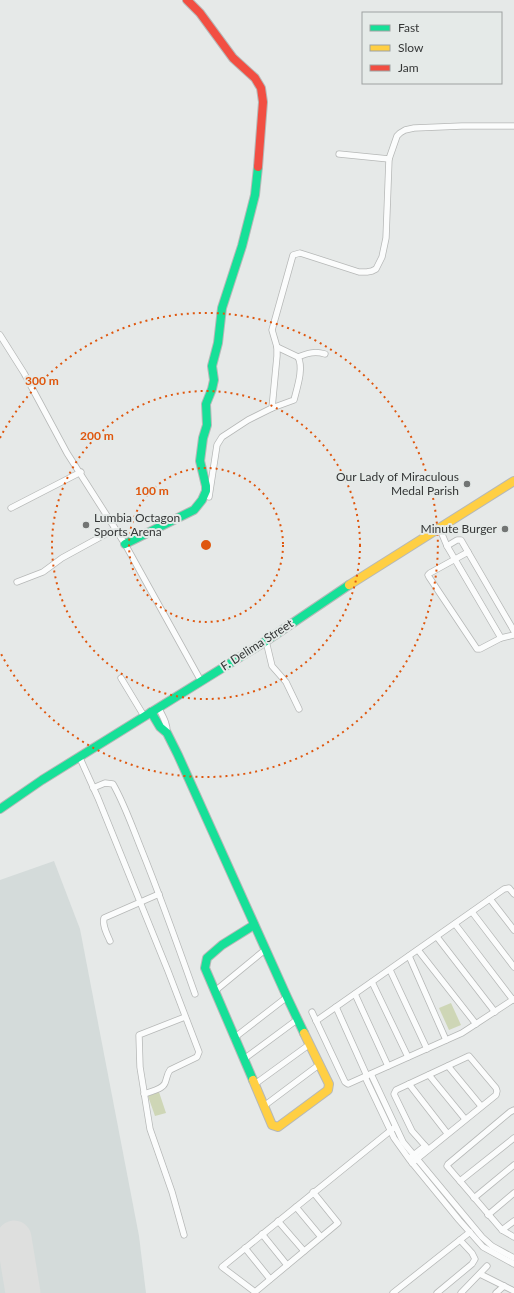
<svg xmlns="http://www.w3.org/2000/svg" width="514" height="1293" viewBox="0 0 514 1293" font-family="Lato,sans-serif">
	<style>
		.built { fill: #d4dbda }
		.pitch { fill: #ced6b6 }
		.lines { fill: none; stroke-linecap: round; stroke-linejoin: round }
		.runway { stroke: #dedfde; stroke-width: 35 }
		.street-casing { stroke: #b6b8b7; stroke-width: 7 }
		.fast-casing { stroke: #b6b8b7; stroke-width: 10 }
		.slow-casing { stroke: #b6b8b7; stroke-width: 10 }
		.jam-casing { stroke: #b6b8b7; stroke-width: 10 }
		.street { stroke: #fbfcfc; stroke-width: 5.5 }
		.fast { stroke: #16e098; stroke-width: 8 }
		.slow { stroke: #ffcf43; stroke-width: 8 }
		.jam { stroke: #f24e42; stroke-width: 8 }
		.ring { fill: none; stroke: #df570e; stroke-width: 2; stroke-dasharray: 2 4 }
		.poi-dot { fill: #727574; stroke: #e5eae8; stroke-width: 1.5 }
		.labels { text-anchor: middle; stroke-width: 4; stroke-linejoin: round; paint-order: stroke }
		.poi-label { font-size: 12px; fill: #343636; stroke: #e5eae8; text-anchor: end }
		.street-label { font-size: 12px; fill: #343636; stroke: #e5eae8 }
		.centre { fill: #df570e; stroke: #e5eae8; stroke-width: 2 }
		.ring-label { font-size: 12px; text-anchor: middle; font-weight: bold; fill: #df570e; stroke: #e5eae8; stroke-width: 4; stroke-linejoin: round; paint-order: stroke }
	</style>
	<rect width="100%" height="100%" fill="#e6e9e8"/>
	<path class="built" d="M 54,861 L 80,929 L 139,1236 L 146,1293 L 0,1293 L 0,880 Z"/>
	<g class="pitch">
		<path d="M 451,1003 L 461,1025 L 449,1030 L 439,1008 Z"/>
		<path d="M 159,1092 L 166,1113 L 155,1116 L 148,1096 Z"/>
	</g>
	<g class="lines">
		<path class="runway" d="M 14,1238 L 23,1293"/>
		<g class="street-casing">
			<g id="street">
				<path d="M 339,154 L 389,159"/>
				<path d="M 0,335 L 24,373 L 67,453 L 125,544 L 201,681"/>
				<path d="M 298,357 C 308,353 315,351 325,354"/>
				<path d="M 272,408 L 294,400 C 297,388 304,368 298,357 L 277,347"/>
				<path d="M 209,497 L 217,445 L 222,437 L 248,420 L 272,408 L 277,356 L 277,347 L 272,330 L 293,255 L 300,253 L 359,272 L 367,272 L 372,271 L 376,269 L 382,257 L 386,238 L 389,159 L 397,136 L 400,133 L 405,130 L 414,128 L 462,126 L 514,126"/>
				<path d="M 11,508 L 81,472"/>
				<path d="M 439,527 L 447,546 L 501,638"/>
				<path d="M 447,546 L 457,540 L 461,540 L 514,631"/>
				<path d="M 468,552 L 430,573 L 428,575 L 429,577 L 477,649 L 480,649 L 501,638 L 514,635"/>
				<path d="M 17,582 L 43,572 L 62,558 L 115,529"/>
				<path d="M 266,641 L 272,666 L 286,682 L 299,709"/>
				<path d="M 121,678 L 144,716"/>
				<path d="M 158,707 C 162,715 168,724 167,733"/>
				<path d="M 79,756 L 98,798 L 168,971 L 199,1052 L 197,1057 L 170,1070 C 167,1074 167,1078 165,1083 C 162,1090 151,1091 144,1094"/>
				<path d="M 93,788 L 105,783 L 113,784 C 125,805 133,829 142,851 C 161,898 178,946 195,994"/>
				<path d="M 490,899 L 514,930"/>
				<path d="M 472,912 L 514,967"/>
				<path d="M 455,924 L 513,1000"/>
				<path d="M 437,937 L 495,1012"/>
				<path d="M 110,941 C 107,934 102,925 104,918 L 159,894"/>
				<path d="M 418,950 L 476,1024"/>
				<path d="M 409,956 L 446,1040"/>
				<path d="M 390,970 L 427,1049"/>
				<path d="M 372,982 L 408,1057"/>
				<path d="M 215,991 L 266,949"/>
				<path d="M 355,994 L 388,1066"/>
				<path d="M 336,1007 L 367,1076"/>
				<path d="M 312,1012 L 345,1082 L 348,1084 L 462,1033 L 514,999"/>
				<path d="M 316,1021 L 504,889 L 509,888 L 514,894"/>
				<path d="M 234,1038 L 287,997"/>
				<path d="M 244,1059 L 298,1019"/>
				<path d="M 448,1066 L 481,1106"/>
				<path d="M 371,1074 L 403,1142 L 482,1237 L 492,1246 L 514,1258"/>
				<path d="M 429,1075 L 465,1119"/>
				<path d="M 365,1077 L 394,1138 L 409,1159 L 459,1220 L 483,1247 L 514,1264"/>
				<path d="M 255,1084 L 310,1044"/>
				<path d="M 409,1084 L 447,1133"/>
				<path d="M 264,1106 L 320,1064"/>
				<path d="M 514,1110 L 510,1112 L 448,1164 L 447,1166 L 502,1230 L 514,1237"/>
				<path d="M 411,1157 L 425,1146"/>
				<path d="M 412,1163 L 496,1095 L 497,1091 L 496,1088 L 469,1056 L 396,1090 L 394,1094 L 412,1131 L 428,1149"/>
				<path d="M 460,1181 L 514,1138"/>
				<path d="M 313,1192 L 338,1223 L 255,1292 L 222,1267 L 395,1127"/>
				<path d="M 474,1198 L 514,1165"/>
				<path d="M 296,1207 L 321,1237"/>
				<path d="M 488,1215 L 514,1193"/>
				<path d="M 278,1221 L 304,1251"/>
				<path d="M 502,1230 L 514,1221"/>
				<path d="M 262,1234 L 287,1265"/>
				<path d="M 184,1235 L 172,1192 L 150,1129 L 140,1067 L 139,1035 L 185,1017"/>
				<path d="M 245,1248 L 270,1279"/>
				<path d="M 480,1274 L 514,1291"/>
				<path d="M 393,1293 L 470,1232"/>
				<path d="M 437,1293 L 472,1264 L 475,1259 L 472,1253 L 460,1240"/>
				<path d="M 461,1293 L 487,1266"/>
				<path d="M 496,1293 L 504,1286"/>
			</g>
		</g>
		<g class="fast-casing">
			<g id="fast">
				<path d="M 125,544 L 194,510 L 202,500 L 206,491 L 206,486 L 200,461 L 203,438 L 207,425 L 206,404 L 212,389 L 214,380 L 212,366 L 218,343 L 222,308 L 242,246 L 255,195 L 258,167"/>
				<path d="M 151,712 L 160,727 L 167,733 L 178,755 L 287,997 L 304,1033"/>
				<path d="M 0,809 L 42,780 L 266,641 L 349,585"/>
				<path d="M 253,1080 L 205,968 L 207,958 L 222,945 L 254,925"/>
			</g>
		</g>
		<g class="slow-casing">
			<g id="slow">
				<path d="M 349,585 L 514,481"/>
				<path d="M 253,1080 L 272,1125 L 278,1127 L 328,1090 L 329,1084 L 304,1033"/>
			</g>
		</g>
		<g class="jam-casing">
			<path id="jam" d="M 187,0 L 200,13 L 233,58 L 255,78 L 261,88 L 263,102 L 258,167"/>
		</g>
		<use href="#street" class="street"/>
		<use href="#fast" class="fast"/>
		<use href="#slow" class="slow"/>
		<use href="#jam" class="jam"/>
	</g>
	<g class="ring">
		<circle cx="206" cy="545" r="77"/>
		<circle cx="206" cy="545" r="154"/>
		<path d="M0 438A232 232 0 1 1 0 652"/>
	</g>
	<g class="poi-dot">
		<circle cx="467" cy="484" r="4"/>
		<circle cx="86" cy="525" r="4"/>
		<circle cx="505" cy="529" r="4"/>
	</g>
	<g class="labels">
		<g class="poi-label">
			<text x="459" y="481">Our Lady of Miraculous<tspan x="459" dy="14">Medal Parish</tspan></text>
			<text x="94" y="522" text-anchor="start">Lumbia Octagon<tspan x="94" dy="14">Sports Arena</tspan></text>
			<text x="497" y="533">Minute Burger</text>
		</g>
		<g class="street-label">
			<text transform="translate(257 645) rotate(-33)" y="4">F. Delima Street</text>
		</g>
	</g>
	<circle cx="206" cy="545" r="6" class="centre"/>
	<g class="ring-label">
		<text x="42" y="385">300 m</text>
		<text x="97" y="440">200 m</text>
		<text x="152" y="495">100 m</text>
	</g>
	<rect x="362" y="12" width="140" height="72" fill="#e5eae8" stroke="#9ea2a1"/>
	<rect x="370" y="25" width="20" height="6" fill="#16e098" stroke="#9ea2a1"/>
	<text x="398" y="32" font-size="12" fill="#343636">Fast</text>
	<rect x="370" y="45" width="20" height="6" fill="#ffcf43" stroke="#9ea2a1"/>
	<text x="398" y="52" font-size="12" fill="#343636">Slow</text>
	<rect x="370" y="65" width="20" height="6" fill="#f24e42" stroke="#9ea2a1"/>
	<text x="398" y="72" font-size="12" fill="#343636">Jam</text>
</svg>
